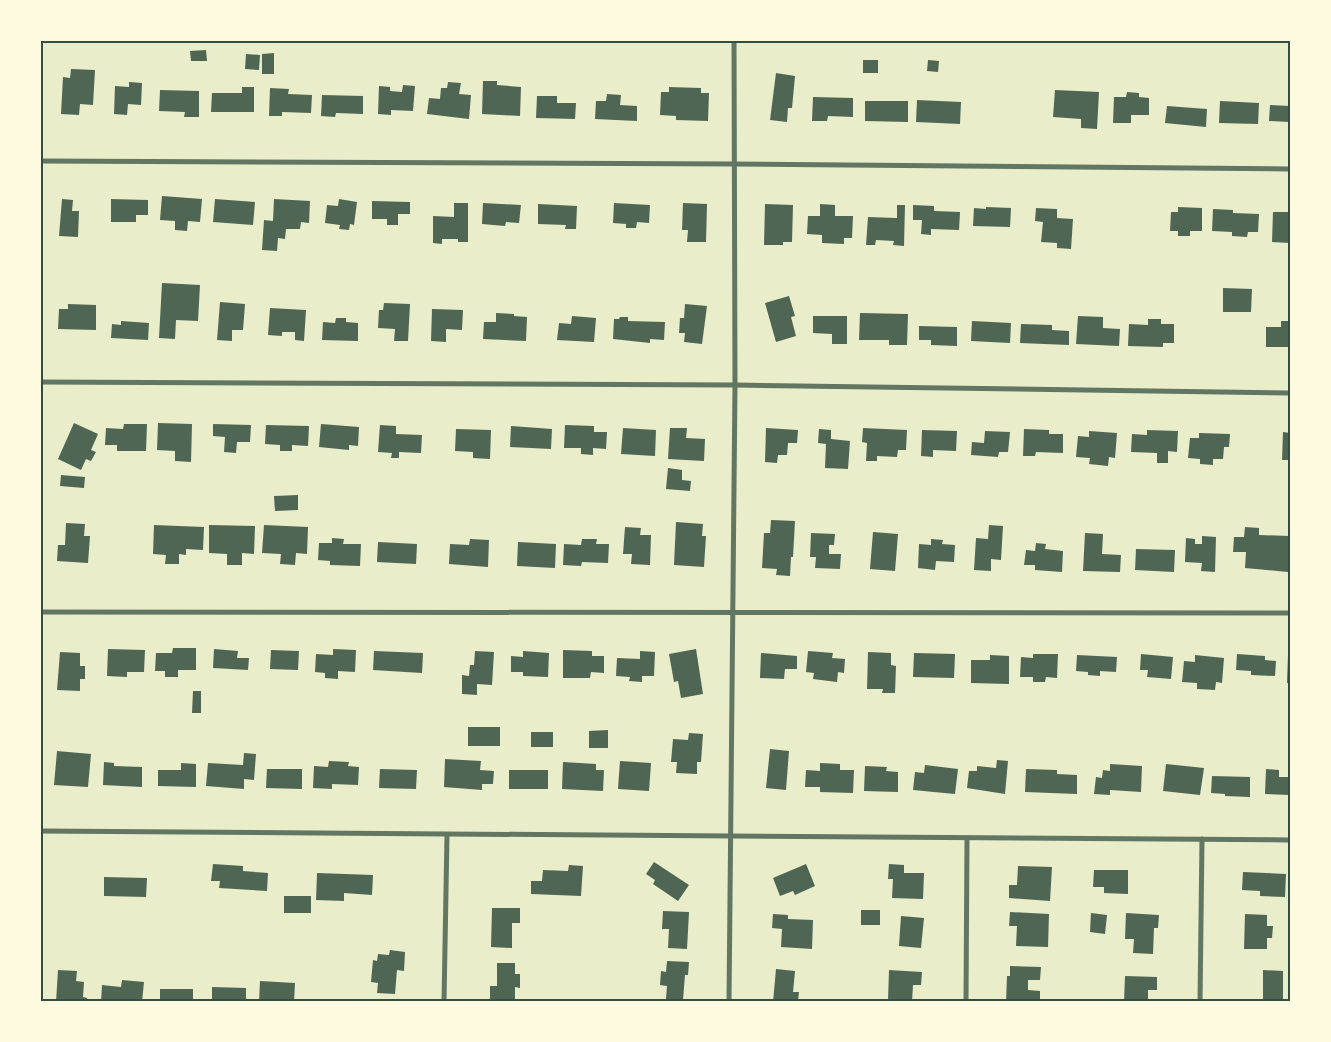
<svg xmlns="http://www.w3.org/2000/svg" width="1331" height="1042" viewBox="0 0 1331 1042" font-family="Helvetica,sans-serif">
	<style>
		.building { fill: #4f6655 }
		.lines { fill: none; stroke-linecap: round; stroke-linejoin: round }
		.minor { stroke: #617663; stroke-width: 5 }
		.neatline { fill: none; stroke: #344e41; stroke-width: 2 }
	</style>
	<rect width="100%" height="100%" fill="#e9edc9"/>
	<g class="building">
		<path d="M 206,50 L 207,61 L 191,61 L 190,51 Z"/>
		<path d="M 274,53 L 274,74 L 262,74 L 262,54 Z"/>
		<path d="M 246,54 L 260,55 L 259,70 L 245,69 Z"/>
		<rect x="863" y="60" width="15" height="13"/>
		<path d="M 928,60 L 939,61 L 938,72 L 927,71 Z"/>
		<path d="M 71,69 L 95,70 L 93,105 L 80,104 L 79,115 L 61,114 L 63,77 L 70,78 Z"/>
		<path d="M 776,73 L 795,76 L 792,108 L 788,108 L 787,122 L 770,120 Z"/>
		<path d="M 483,81 L 497,81 L 497,85 L 521,87 L 520,116 L 482,114 Z"/>
		<path d="M 129,82 L 142,83 L 141,105 L 128,104 L 127,115 L 114,114 L 115,86 L 129,87 Z"/>
		<path d="M 448,82 L 461,83 L 459,94 L 471,95 L 469,119 L 427,114 L 429,98 L 440,99 L 441,88 L 447,88 Z"/>
		<path d="M 403,85 L 415,86 L 413,111 L 391,110 L 391,115 L 378,114 L 379,86 L 390,87 L 390,91 L 402,92 Z"/>
		<path d="M 242,87 L 254,87 L 254,112 L 211,112 L 212,93 L 242,93 Z"/>
		<path d="M 669,87 L 701,88 L 701,93 L 709,93 L 708,121 L 676,120 L 676,116 L 660,115 L 661,92 L 669,92 Z"/>
		<path d="M 270,88 L 289,89 L 288,94 L 312,95 L 311,113 L 282,112 L 282,116 L 269,116 Z"/>
		<path d="M 160,90 L 199,91 L 199,117 L 184,117 L 185,112 L 159,111 Z"/>
		<path d="M 1055,90 L 1099,92 L 1097,129 L 1081,128 L 1081,119 L 1053,117 Z"/>
		<path d="M 1127,92 L 1139,93 L 1139,97 L 1149,98 L 1149,115 L 1131,115 L 1131,123 L 1113,123 L 1114,97 L 1126,97 Z"/>
		<path d="M 607,94 L 621,95 L 620,105 L 637,106 L 637,121 L 595,119 L 596,101 L 606,101 Z"/>
		<path d="M 322,95 L 363,96 L 363,114 L 336,113 L 335,117 L 321,116 Z"/>
		<path d="M 537,96 L 557,96 L 557,103 L 576,103 L 575,119 L 536,118 Z"/>
		<path d="M 813,97 L 853,98 L 853,117 L 828,116 L 827,121 L 812,121 Z"/>
		<path d="M 917,100 L 961,102 L 960,124 L 916,122 Z"/>
		<path d="M 865,101 L 908,101 L 908,122 L 865,121 Z"/>
		<path d="M 1220,101 L 1259,103 L 1258,124 L 1219,123 Z"/>
		<path d="M 1270,105 L 1290,106 L 1290,122 L 1269,121 Z"/>
		<path d="M 1167,106 L 1207,109 L 1206,127 L 1165,123 Z"/>
		<path d="M 162,196 L 202,199 L 200,222 L 188,221 L 187,231 L 175,230 L 175,221 L 160,220 Z"/>
		<path d="M 62,199 L 73,200 L 72,211 L 79,211 L 78,237 L 59,236 Z"/>
		<path d="M 111,199 L 148,200 L 148,215 L 136,215 L 136,222 L 111,222 Z"/>
		<path d="M 215,199 L 255,202 L 253,225 L 213,222 Z"/>
		<path d="M 274,199 L 310,201 L 309,223 L 301,222 L 300,229 L 286,229 L 285,239 L 278,238 L 277,251 L 262,250 L 264,220 L 273,221 Z"/>
		<path d="M 339,199 L 357,202 L 354,225 L 350,224 L 349,230 L 339,229 L 340,225 L 325,223 L 327,205 L 338,206 Z"/>
		<path d="M 372,201 L 410,202 L 410,214 L 398,214 L 398,225 L 387,225 L 387,219 L 372,219 Z"/>
		<path d="M 454,203 L 468,203 L 468,242 L 458,242 L 458,239 L 442,239 L 442,244 L 433,243 L 433,216 L 454,217 Z"/>
		<path d="M 483,203 L 521,205 L 519,223 L 506,222 L 505,226 L 482,224 Z"/>
		<path d="M 614,203 L 650,205 L 649,223 L 637,222 L 636,228 L 626,228 L 626,224 L 613,223 Z"/>
		<path d="M 683,203 L 707,204 L 706,242 L 687,242 L 688,230 L 682,230 Z"/>
		<path d="M 538,204 L 577,206 L 576,229 L 565,229 L 566,225 L 538,224 Z"/>
		<path d="M 765,204 L 793,205 L 792,242 L 783,242 L 783,245 L 764,245 Z"/>
		<path d="M 820,204 L 835,205 L 835,216 L 853,216 L 852,238 L 844,238 L 844,244 L 822,243 L 822,235 L 807,234 L 808,216 L 820,216 Z"/>
		<path d="M 897,205 L 905,205 L 904,246 L 893,245 L 894,241 L 876,240 L 875,245 L 866,245 L 868,217 L 897,218 Z"/>
		<path d="M 913,205 L 934,206 L 934,211 L 960,212 L 959,230 L 931,229 L 931,235 L 921,234 L 922,220 L 913,220 Z"/>
		<path d="M 986,207 L 1011,208 L 1010,227 L 973,226 L 974,208 L 986,209 Z"/>
		<path d="M 1178,207 L 1202,208 L 1202,231 L 1190,231 L 1190,236 L 1178,236 L 1178,231 L 1170,231 L 1171,212 L 1178,212 Z"/>
		<path d="M 1036,208 L 1057,209 L 1057,218 L 1073,219 L 1071,249 L 1057,248 L 1057,243 L 1041,242 L 1043,222 L 1035,221 Z"/>
		<path d="M 1213,209 L 1233,210 L 1233,213 L 1259,214 L 1258,232 L 1248,232 L 1247,237 L 1232,236 L 1232,232 L 1212,231 Z"/>
		<path d="M 1273,212 L 1290,212 L 1290,243 L 1272,242 Z"/>
		<path d="M 162,283 L 200,285 L 198,321 L 176,320 L 175,339 L 159,338 Z"/>
		<path d="M 1223,288 L 1252,289 L 1251,312 L 1223,312 Z"/>
		<path d="M 789,296 L 795,316 L 791,317 L 796,336 L 776,342 L 765,303 Z"/>
		<path d="M 220,302 L 245,304 L 243,330 L 232,330 L 232,341 L 217,340 Z"/>
		<path d="M 384,303 L 410,304 L 408,341 L 394,341 L 395,329 L 378,328 L 379,310 L 383,310 Z"/>
		<path d="M 68,304 L 96,305 L 96,330 L 58,329 L 59,309 L 68,309 Z"/>
		<path d="M 685,304 L 707,306 L 702,344 L 684,342 L 685,333 L 679,333 L 680,318 L 684,318 Z"/>
		<path d="M 270,308 L 306,310 L 304,341 L 295,340 L 295,332 L 282,332 L 282,336 L 268,335 Z"/>
		<path d="M 432,309 L 463,310 L 462,330 L 446,329 L 446,342 L 431,341 Z"/>
		<path d="M 496,313 L 514,314 L 514,316 L 527,317 L 526,341 L 483,339 L 484,322 L 496,322 Z"/>
		<path d="M 860,313 L 908,314 L 907,345 L 889,345 L 889,340 L 859,340 Z"/>
		<path d="M 572,316 L 596,318 L 594,342 L 557,340 L 559,323 L 571,324 Z"/>
		<path d="M 813,316 L 847,316 L 847,344 L 832,344 L 832,334 L 813,333 Z"/>
		<path d="M 1078,316 L 1103,317 L 1103,328 L 1120,329 L 1119,346 L 1076,344 Z"/>
		<path d="M 620,317 L 628,317 L 628,321 L 665,322 L 664,340 L 650,339 L 650,343 L 613,339 L 614,319 L 619,319 Z"/>
		<path d="M 336,318 L 346,318 L 346,322 L 358,323 L 358,341 L 322,340 L 323,322 L 335,323 Z"/>
		<path d="M 1148,319 L 1161,319 L 1161,324 L 1174,324 L 1174,343 L 1163,343 L 1163,347 L 1128,346 L 1129,324 L 1148,325 Z"/>
		<path d="M 121,321 L 149,323 L 148,340 L 111,338 L 112,324 L 121,325 Z"/>
		<path d="M 972,321 L 1011,323 L 1010,343 L 971,341 Z"/>
		<path d="M 1281,321 L 1290,321 L 1290,347 L 1266,347 L 1266,327 L 1281,327 Z"/>
		<path d="M 1021,324 L 1052,325 L 1052,330 L 1069,331 L 1069,345 L 1020,343 Z"/>
		<path d="M 919,326 L 957,327 L 957,346 L 931,345 L 931,340 L 919,340 Z"/>
		<path d="M 74,423 L 98,434 L 91,450 L 96,452 L 91,461 L 86,459 L 81,470 L 58,459 Z"/>
		<path d="M 158,423 L 192,424 L 191,462 L 175,461 L 175,451 L 157,450 Z"/>
		<path d="M 124,424 L 147,424 L 146,451 L 117,451 L 117,445 L 105,445 L 106,428 L 123,429 Z"/>
		<path d="M 213,424 L 251,425 L 250,442 L 237,442 L 236,453 L 224,452 L 225,437 L 213,436 Z"/>
		<path d="M 321,424 L 359,427 L 358,446 L 349,445 L 349,450 L 319,447 Z"/>
		<path d="M 266,425 L 309,426 L 308,446 L 292,445 L 292,451 L 280,451 L 280,445 L 265,444 Z"/>
		<path d="M 380,425 L 396,426 L 396,434 L 422,435 L 421,453 L 399,452 L 399,458 L 391,458 L 392,453 L 378,452 Z"/>
		<path d="M 565,425 L 594,426 L 594,432 L 607,432 L 606,449 L 593,448 L 593,455 L 581,454 L 581,448 L 564,448 Z"/>
		<path d="M 511,426 L 552,429 L 551,449 L 510,447 Z"/>
		<path d="M 623,428 L 656,430 L 655,456 L 621,454 Z"/>
		<path d="M 670,428 L 687,428 L 686,438 L 705,439 L 704,461 L 668,459 Z"/>
		<path d="M 766,428 L 798,430 L 797,443 L 788,443 L 787,455 L 778,455 L 777,463 L 765,462 Z"/>
		<path d="M 863,428 L 907,430 L 906,450 L 898,450 L 897,457 L 877,456 L 877,461 L 866,461 L 867,443 L 862,442 Z"/>
		<path d="M 456,429 L 491,430 L 490,459 L 473,458 L 473,452 L 455,451 Z"/>
		<path d="M 819,429 L 831,430 L 831,439 L 850,441 L 848,469 L 825,468 L 826,444 L 818,443 Z"/>
		<path d="M 1024,429 L 1049,430 L 1049,434 L 1063,434 L 1063,453 L 1036,452 L 1035,456 L 1023,456 Z"/>
		<path d="M 922,430 L 957,431 L 956,451 L 933,450 L 933,457 L 921,456 Z"/>
		<path d="M 1147,430 L 1178,431 L 1177,452 L 1168,451 L 1168,463 L 1157,463 L 1157,453 L 1131,452 L 1132,434 L 1147,435 Z"/>
		<path d="M 985,431 L 1010,432 L 1008,452 L 999,452 L 998,457 L 971,455 L 972,442 L 984,443 Z"/>
		<path d="M 1089,431 L 1117,433 L 1115,458 L 1109,457 L 1108,466 L 1089,464 L 1090,458 L 1076,457 L 1078,436 L 1089,437 Z"/>
		<path d="M 1283,432 L 1290,433 L 1290,460 L 1282,460 Z"/>
		<path d="M 1199,433 L 1230,434 L 1229,447 L 1224,447 L 1223,459 L 1213,459 L 1213,465 L 1200,464 L 1200,459 L 1188,458 L 1190,438 L 1199,438 Z"/>
		<path d="M 668,468 L 682,470 L 682,480 L 691,481 L 690,491 L 666,489 Z"/>
		<path d="M 61,475 L 85,477 L 84,488 L 60,486 Z"/>
		<path d="M 298,495 L 298,510 L 275,511 L 274,496 Z"/>
		<path d="M 771,520 L 795,521 L 793,557 L 791,557 L 790,576 L 776,575 L 777,569 L 762,568 L 764,533 L 770,533 Z"/>
		<path d="M 676,522 L 703,524 L 702,536 L 706,536 L 704,567 L 674,565 Z"/>
		<path d="M 66,523 L 85,524 L 84,536 L 90,536 L 88,563 L 57,561 L 58,545 L 65,545 Z"/>
		<path d="M 154,525 L 204,527 L 203,550 L 186,549 L 186,555 L 179,554 L 179,564 L 165,564 L 166,555 L 153,554 Z"/>
		<path d="M 209,525 L 255,526 L 254,554 L 242,553 L 242,565 L 227,565 L 227,554 L 209,553 Z"/>
		<path d="M 264,525 L 308,527 L 307,554 L 296,553 L 295,565 L 280,564 L 281,554 L 262,553 Z"/>
		<path d="M 989,525 L 1003,526 L 1001,560 L 991,559 L 991,571 L 974,570 L 976,538 L 988,539 Z"/>
		<path d="M 625,527 L 641,528 L 640,535 L 651,535 L 650,565 L 631,564 L 632,554 L 623,554 Z"/>
		<path d="M 1245,527 L 1259,528 L 1259,535 L 1289,536 L 1288,572 L 1245,568 L 1246,552 L 1233,552 L 1234,537 L 1244,537 Z"/>
		<path d="M 873,532 L 898,534 L 895,571 L 870,569 Z"/>
		<path d="M 811,533 L 835,534 L 834,545 L 829,545 L 829,554 L 841,554 L 840,569 L 815,568 L 816,557 L 810,557 Z"/>
		<path d="M 1085,533 L 1103,534 L 1102,554 L 1121,555 L 1120,572 L 1083,571 Z"/>
		<path d="M 1202,536 L 1216,537 L 1215,572 L 1201,571 L 1202,563 L 1185,562 L 1186,538 L 1195,539 L 1195,544 L 1202,544 Z"/>
		<path d="M 332,538 L 344,539 L 343,544 L 361,544 L 360,566 L 330,565 L 330,561 L 318,560 L 319,543 L 332,543 Z"/>
		<path d="M 470,539 L 489,540 L 488,567 L 449,564 L 450,544 L 469,545 Z"/>
		<path d="M 582,539 L 597,539 L 596,544 L 609,544 L 608,563 L 582,562 L 581,566 L 563,565 L 564,544 L 581,545 Z"/>
		<path d="M 931,539 L 943,540 L 942,544 L 955,545 L 954,562 L 936,561 L 935,570 L 918,568 L 919,544 L 931,545 Z"/>
		<path d="M 378,542 L 417,544 L 416,564 L 377,562 Z"/>
		<path d="M 518,542 L 556,544 L 555,568 L 517,566 Z"/>
		<path d="M 1036,543 L 1046,544 L 1045,549 L 1063,551 L 1062,572 L 1035,570 L 1035,565 L 1024,565 L 1026,550 L 1035,551 Z"/>
		<path d="M 1136,549 L 1175,550 L 1174,572 L 1135,570 Z"/>
		<path d="M 173,648 L 196,648 L 196,670 L 178,670 L 178,677 L 165,677 L 165,671 L 155,671 L 156,653 L 172,653 Z"/>
		<path d="M 108,649 L 145,650 L 144,672 L 127,672 L 127,677 L 107,676 Z"/>
		<path d="M 214,649 L 238,651 L 237,658 L 249,658 L 248,670 L 213,668 Z"/>
		<path d="M 333,649 L 356,650 L 355,672 L 338,671 L 338,679 L 325,678 L 325,673 L 315,672 L 316,654 L 333,655 Z"/>
		<path d="M 696,649 L 703,694 L 681,698 L 678,681 L 674,682 L 669,654 Z"/>
		<path d="M 271,650 L 299,651 L 298,670 L 270,669 Z"/>
		<path d="M 563,650 L 592,651 L 592,656 L 604,656 L 604,673 L 591,672 L 590,678 L 563,678 Z"/>
		<path d="M 374,651 L 423,653 L 422,673 L 373,670 Z"/>
		<path d="M 475,651 L 494,652 L 492,685 L 477,684 L 477,695 L 462,694 L 462,675 L 469,676 L 470,665 L 474,665 Z"/>
		<path d="M 523,651 L 549,653 L 548,677 L 523,676 L 523,672 L 511,672 L 511,656 L 523,657 Z"/>
		<path d="M 640,651 L 655,652 L 654,676 L 642,676 L 642,682 L 629,681 L 630,677 L 616,676 L 617,658 L 640,659 Z"/>
		<path d="M 808,651 L 833,653 L 832,658 L 845,659 L 844,673 L 838,672 L 837,682 L 813,679 L 814,673 L 806,672 Z"/>
		<path d="M 60,652 L 80,653 L 80,666 L 85,666 L 85,679 L 80,679 L 80,691 L 57,690 Z"/>
		<path d="M 868,652 L 891,653 L 891,665 L 896,666 L 895,693 L 882,693 L 883,689 L 867,689 Z"/>
		<path d="M 761,653 L 797,656 L 797,669 L 785,669 L 784,679 L 760,678 Z"/>
		<path d="M 914,653 L 955,654 L 954,678 L 913,677 Z"/>
		<path d="M 1033,654 L 1058,654 L 1057,678 L 1046,677 L 1045,682 L 1033,682 L 1033,677 L 1020,677 L 1021,657 L 1033,658 Z"/>
		<path d="M 1141,654 L 1173,657 L 1171,679 L 1147,677 L 1148,670 L 1140,670 Z"/>
		<path d="M 1237,654 L 1265,656 L 1265,660 L 1276,661 L 1275,676 L 1251,675 L 1251,671 L 1236,670 Z"/>
		<path d="M 990,655 L 1009,656 L 1009,684 L 971,683 L 971,660 L 990,660 Z"/>
		<path d="M 1077,655 L 1117,657 L 1116,672 L 1100,671 L 1100,676 L 1088,675 L 1088,672 L 1076,671 Z"/>
		<path d="M 1195,655 L 1224,658 L 1222,683 L 1216,682 L 1215,690 L 1197,689 L 1197,683 L 1182,682 L 1184,661 L 1195,662 Z"/>
		<path d="M 1288,655 L 1290,655 L 1290,683 L 1287,683 Z"/>
		<path d="M 193,691 L 201,691 L 201,713 L 192,713 Z"/>
		<rect x="468" y="727" width="32" height="19"/>
		<path d="M 608,730 L 608,748 L 589,748 L 589,731 Z"/>
		<rect x="531" y="732" width="22" height="15"/>
		<path d="M 689,733 L 703,734 L 701,762 L 697,762 L 697,774 L 676,773 L 677,762 L 671,762 L 673,739 L 688,740 Z"/>
		<path d="M 770,749 L 789,751 L 786,790 L 766,788 Z"/>
		<path d="M 57,751 L 91,754 L 88,787 L 54,785 Z"/>
		<path d="M 244,753 L 256,754 L 254,780 L 244,779 L 244,789 L 206,786 L 208,763 L 243,765 Z"/>
		<path d="M 445,759 L 481,761 L 480,770 L 494,771 L 493,784 L 482,784 L 482,790 L 444,787 Z"/>
		<path d="M 997,760 L 1008,761 L 1005,794 L 967,788 L 969,771 L 977,771 L 977,766 L 996,768 Z"/>
		<path d="M 329,761 L 349,762 L 348,766 L 359,767 L 358,785 L 332,784 L 332,789 L 313,788 L 314,766 L 328,767 Z"/>
		<path d="M 620,761 L 651,763 L 649,791 L 618,789 Z"/>
		<path d="M 104,762 L 114,763 L 114,766 L 142,767 L 142,787 L 103,785 Z"/>
		<path d="M 563,762 L 596,764 L 596,770 L 604,770 L 603,791 L 562,789 Z"/>
		<path d="M 181,763 L 196,764 L 196,787 L 158,786 L 158,770 L 181,770 Z"/>
		<path d="M 820,763 L 840,764 L 840,770 L 854,770 L 853,793 L 820,792 L 820,787 L 805,787 L 806,770 L 820,771 Z"/>
		<path d="M 1110,764 L 1142,766 L 1141,792 L 1110,790 L 1110,795 L 1094,794 L 1096,777 L 1102,778 L 1103,770 L 1110,771 Z"/>
		<path d="M 1166,764 L 1204,768 L 1200,795 L 1163,791 Z"/>
		<path d="M 925,765 L 958,769 L 955,794 L 913,790 L 915,772 L 924,773 Z"/>
		<path d="M 865,766 L 887,767 L 886,771 L 898,772 L 898,792 L 864,791 Z"/>
		<path d="M 267,769 L 302,769 L 302,789 L 266,788 Z"/>
		<path d="M 380,769 L 417,770 L 416,789 L 379,788 Z"/>
		<path d="M 1026,769 L 1057,770 L 1057,774 L 1077,775 L 1077,794 L 1025,792 Z"/>
		<path d="M 1266,769 L 1279,770 L 1279,777 L 1290,777 L 1290,795 L 1265,794 Z"/>
		<rect x="509" y="770" width="39" height="19"/>
		<path d="M 1212,776 L 1250,777 L 1250,797 L 1225,796 L 1225,794 L 1211,793 Z"/>
		<path d="M 654,862 L 689,885 L 678,901 L 653,884 L 655,880 L 646,874 Z"/>
		<path d="M 213,864 L 243,866 L 243,871 L 268,873 L 267,891 L 219,888 L 220,881 L 211,881 Z"/>
		<path d="M 806,864 L 815,886 L 795,895 L 793,891 L 780,896 L 773,878 Z"/>
		<path d="M 889,864 L 904,865 L 904,873 L 924,873 L 923,899 L 892,898 L 893,879 L 888,879 Z"/>
		<path d="M 569,865 L 583,866 L 581,896 L 531,894 L 531,881 L 542,881 L 543,870 L 568,871 Z"/>
		<path d="M 1018,866 L 1052,867 L 1050,901 L 1009,898 L 1009,885 L 1017,885 Z"/>
		<path d="M 1094,870 L 1128,870 L 1128,894 L 1104,893 L 1104,887 L 1093,887 Z"/>
		<path d="M 1243,872 L 1286,874 L 1285,897 L 1260,896 L 1260,891 L 1242,890 Z"/>
		<path d="M 317,873 L 373,875 L 372,895 L 344,893 L 344,901 L 316,900 Z"/>
		<path d="M 104,877 L 147,878 L 146,897 L 104,896 Z"/>
		<rect x="284" y="896" width="27" height="17"/>
		<path d="M 492,908 L 520,908 L 520,923 L 512,923 L 512,948 L 491,947 Z"/>
		<rect x="861" y="910" width="19" height="15"/>
		<path d="M 663,911 L 689,912 L 687,949 L 668,948 L 669,929 L 662,929 Z"/>
		<path d="M 1010,912 L 1049,914 L 1048,947 L 1016,946 L 1017,926 L 1009,926 Z"/>
		<path d="M 1091,913 L 1107,915 L 1105,934 L 1090,932 Z"/>
		<path d="M 1126,913 L 1159,915 L 1158,928 L 1154,928 L 1153,954 L 1133,953 L 1134,939 L 1125,939 Z"/>
		<path d="M 773,914 L 788,915 L 788,919 L 813,920 L 812,949 L 781,947 L 782,929 L 772,928 Z"/>
		<path d="M 1245,914 L 1267,915 L 1267,926 L 1273,926 L 1272,938 L 1267,938 L 1267,949 L 1244,949 Z"/>
		<path d="M 901,916 L 924,918 L 921,948 L 899,946 Z"/>
		<path d="M 390,950 L 405,952 L 404,971 L 397,970 L 395,994 L 377,993 L 378,983 L 371,982 L 373,960 L 377,961 L 378,954 L 389,955 Z"/>
		<path d="M 667,961 L 689,962 L 688,975 L 685,975 L 683,1000 L 666,999 L 667,986 L 660,985 L 661,971 L 666,972 Z"/>
		<path d="M 497,963 L 515,963 L 515,974 L 520,974 L 520,988 L 515,987 L 515,1000 L 490,1000 L 490,986 L 497,986 Z"/>
		<path d="M 1010,966 L 1041,967 L 1040,980 L 1028,980 L 1028,990 L 1040,991 L 1040,1002 L 1006,1002 L 1007,976 L 1010,976 Z"/>
		<path d="M 776,969 L 795,971 L 793,992 L 799,992 L 798,1001 L 773,1002 Z"/>
		<path d="M 58,970 L 77,971 L 76,981 L 84,982 L 83,997 L 87,998 L 87,1002 L 56,1002 Z"/>
		<path d="M 889,970 L 922,972 L 921,985 L 913,985 L 912,1002 L 888,1001 Z"/>
		<path d="M 1263,970 L 1283,971 L 1283,1002 L 1263,1002 Z"/>
		<path d="M 1125,976 L 1157,977 L 1157,990 L 1148,990 L 1148,1002 L 1124,1002 Z"/>
		<path d="M 122,980 L 144,982 L 142,1002 L 101,1002 L 102,985 L 121,987 Z"/>
		<path d="M 260,981 L 295,983 L 294,1002 L 259,1002 Z"/>
		<path d="M 212,987 L 246,988 L 246,1002 L 212,1002 Z"/>
		<rect x="160" y="989" width="33" height="13"/>
	</g>
	<g class="lines">
		<g class="minor">
			<path d="M 40,161 L 734,164 L 1290,169"/>
			<path d="M 40,382 L 735,385 L 1290,393"/>
			<path d="M 40,612 L 1290,613"/>
			<path d="M 40,831 L 1290,840"/>
			<path d="M 444,1002 L 447,835"/>
			<path d="M 729,1002 L 735,385 L 734,40"/>
			<path d="M 966,1002 L 967,838"/>
			<path d="M 1200,1002 L 1202,839"/>
		</g>
	</g>
	<rect width="1331" height="1042" fill="none" stroke="#fefae0" stroke-width="84"/>
	<rect x="42" y="42" width="1247" height="958" class="neatline"/>
</svg>
